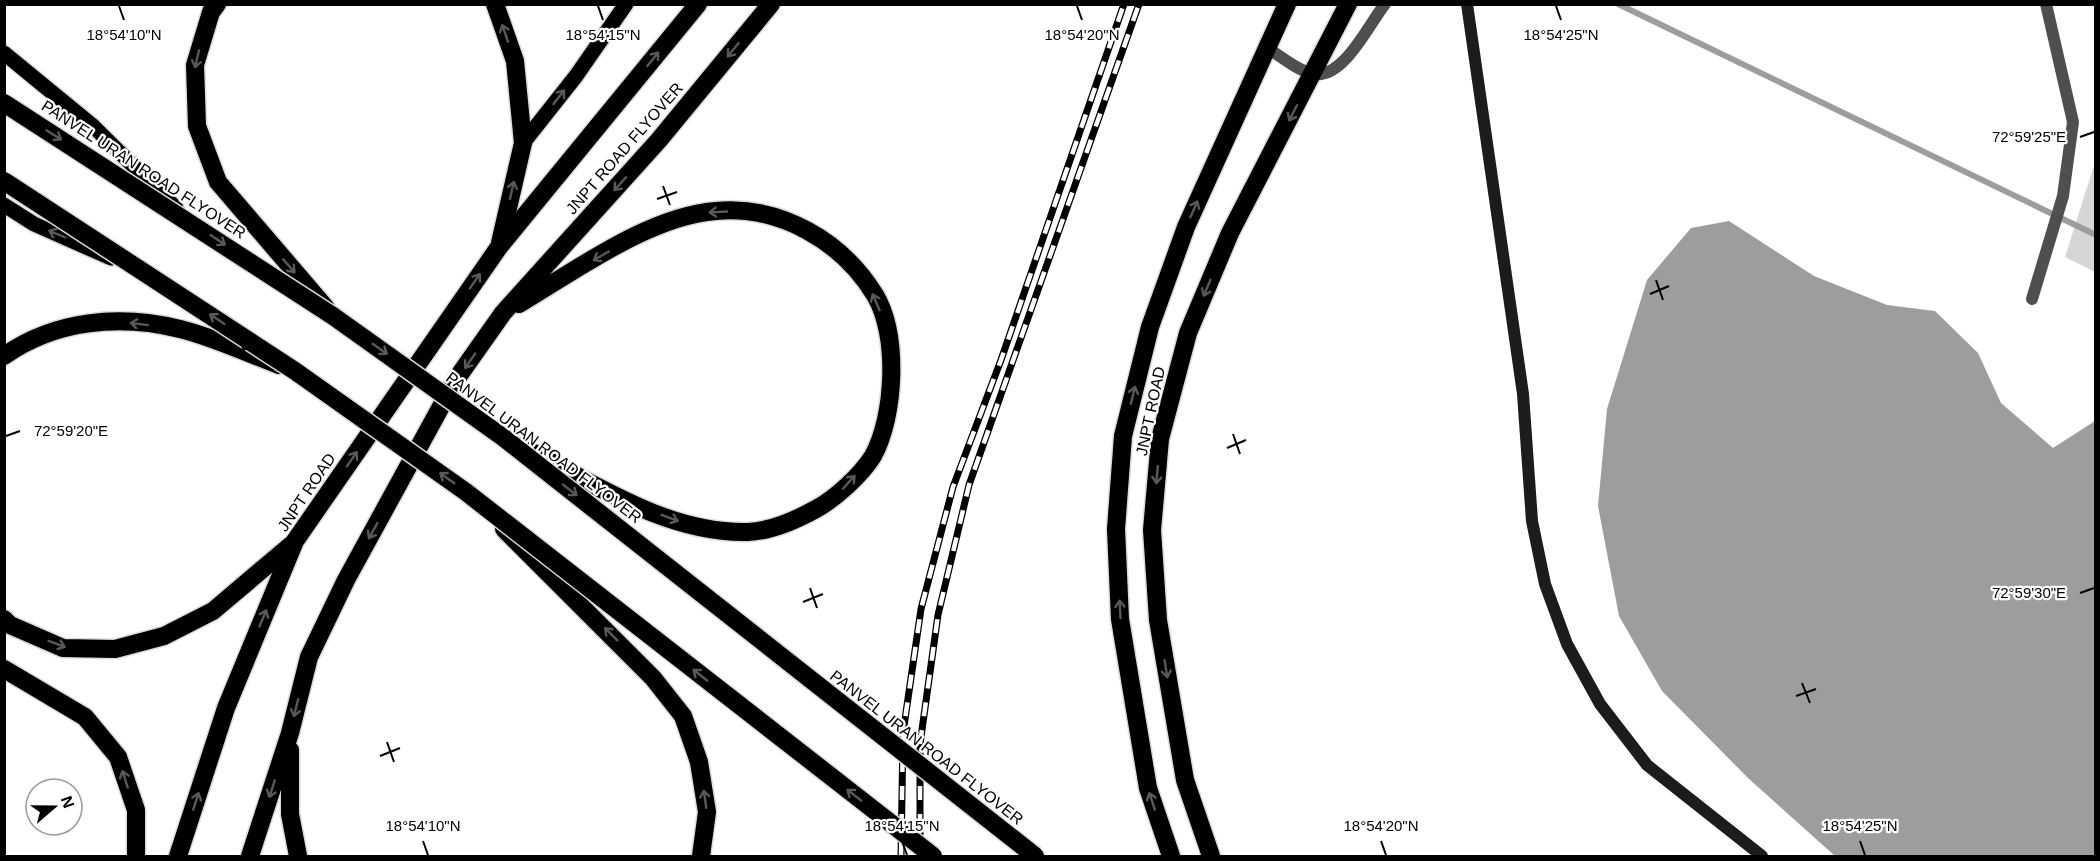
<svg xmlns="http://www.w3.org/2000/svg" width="2100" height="861" viewBox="0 0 2100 861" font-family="Arial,sans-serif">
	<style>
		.green { fill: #d6d6d6 }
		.water { fill: #9d9d9d }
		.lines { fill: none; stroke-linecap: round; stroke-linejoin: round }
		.stream { stroke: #9d9d9d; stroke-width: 6 }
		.primary-casing { stroke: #dbdbdb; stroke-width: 18 }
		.highway-casing { stroke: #dbdbdb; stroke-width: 21 }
		.street { stroke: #4f4f4f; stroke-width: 12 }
		.secondary { stroke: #1c1c1c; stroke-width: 12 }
		.primary { stroke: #000; stroke-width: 15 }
		.highway { stroke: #000; stroke-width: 18 }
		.rail-casing { stroke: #000; stroke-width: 7 }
		.rail { stroke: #fff; stroke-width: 4.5; stroke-dasharray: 14; stroke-linecap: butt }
		.highway-bridge-casing { stroke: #dbdbdb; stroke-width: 21; stroke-linecap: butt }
		.highway-bridge { stroke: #000; stroke-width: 18 }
		.oneway { stroke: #595959 }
		.ticks { fill: none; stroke: #000; stroke-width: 2 }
		.labels { text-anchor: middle; stroke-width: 4.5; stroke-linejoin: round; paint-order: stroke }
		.street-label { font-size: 16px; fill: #000; stroke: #fff }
		.ticks-label { font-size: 15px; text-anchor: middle; fill: #000; stroke: #fff; stroke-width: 4.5; stroke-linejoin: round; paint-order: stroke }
	</style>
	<rect width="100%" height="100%" fill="#fff"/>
	<path class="green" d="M 2095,162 L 2095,272 L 2065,257 Z"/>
	<path class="water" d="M 1729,221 L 1814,276 L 1887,305 L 1935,311 L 1978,353 L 2001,403 L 2053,448 L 2095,421 L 2095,856 L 1835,856 L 1748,778 L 1662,691 L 1619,616 L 1598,506 L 1607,409 L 1647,280 L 1691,228 Z"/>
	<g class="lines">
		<path class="stream" d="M 1618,4 L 2096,235"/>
		<g class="primary-casing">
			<g id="primary">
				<path d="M 4,53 L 93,126 L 176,208"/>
				<path d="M 523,143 L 576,76 L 626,4"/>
				<path d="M 4,205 L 34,224 L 111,258"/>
			</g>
		</g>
		<g class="highway-casing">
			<g id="highway">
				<path d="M 217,4 L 211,12 L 195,65 L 197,126 L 218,182 L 326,308"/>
				<path d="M 495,4 L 515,61 L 523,143 L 500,243"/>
				<path d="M 519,304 C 575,271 649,216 716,211 C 780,205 842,241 875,295 C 899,335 895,416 873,456 C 861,475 836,498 816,509 C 796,520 771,531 748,532 C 666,534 592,482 522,447"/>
				<path d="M 4,356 C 55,320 120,314 180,329 C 213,337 247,353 279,365"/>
				<path d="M 504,529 L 653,678 L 683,716 L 699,762 L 707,812 L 701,856"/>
				<path d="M 4,619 L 10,625 L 63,648 L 115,649 L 164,636 L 213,611 L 291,545"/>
				<path d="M 4,669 L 85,717 L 118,757 L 136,810 L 136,856"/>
				<path d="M 290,750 L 290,814 L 298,856"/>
				<path d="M 178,856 L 226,708 L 295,541 L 499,247 L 698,4"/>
				<path d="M 250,856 L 290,733 L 309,657 L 346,580 L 455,381 L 503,313 L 659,140 L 771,4"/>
				<path d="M 1171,856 L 1148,788 L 1120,619 L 1116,529 L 1123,436 L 1150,327 L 1186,227 L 1287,4"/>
				<path d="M 1211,856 L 1185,780 L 1158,620 L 1152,530 L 1160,439 L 1188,333 L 1230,233 L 1348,4"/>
			</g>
		</g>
		<g class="street">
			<path d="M 1266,47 C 1279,55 1299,72 1315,74 C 1344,78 1369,24 1385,4"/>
			<path d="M 2032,299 L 2063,196 L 2073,122 L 2046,4"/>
		</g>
		<path class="secondary" d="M 1467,4 L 1523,394 L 1532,521 L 1545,584 L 1567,644 L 1600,704 L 1647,765 L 1762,856"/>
		<use href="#primary" class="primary"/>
		<use href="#highway" class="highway"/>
		<g class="rail-casing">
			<g id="rail">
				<path d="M 901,856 L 903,733 L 921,609 L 953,487 L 1001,360 L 1124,4"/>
				<path d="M 920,856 L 920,744 L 938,615 L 969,485 L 1139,4"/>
			</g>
		</g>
		<use href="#rail" class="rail"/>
		<g class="highway-bridge-casing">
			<g id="highway-bridge">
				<path d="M 4,103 L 333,316 L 504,438 L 1035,856"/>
				<path d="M 4,181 L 295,371 L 466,492 L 933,856"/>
			</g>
		</g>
		<use href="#highway-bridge" class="highway-bridge"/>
	</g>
	<defs><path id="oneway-shaft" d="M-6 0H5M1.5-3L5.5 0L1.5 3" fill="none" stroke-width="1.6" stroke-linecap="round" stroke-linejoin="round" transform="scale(1.5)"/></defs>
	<g class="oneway">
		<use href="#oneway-shaft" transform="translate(505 33) rotate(-109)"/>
		<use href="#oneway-shaft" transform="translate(733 50) rotate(129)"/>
		<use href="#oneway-shaft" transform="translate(197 59) rotate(103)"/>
		<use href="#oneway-shaft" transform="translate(653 59) rotate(-51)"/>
		<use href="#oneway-shaft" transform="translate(559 97) rotate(-52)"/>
		<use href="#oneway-shaft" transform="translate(1293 113) rotate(117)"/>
		<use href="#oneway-shaft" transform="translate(54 135) rotate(32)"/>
		<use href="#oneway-shaft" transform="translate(620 184) rotate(132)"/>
		<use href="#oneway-shaft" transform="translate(512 190) rotate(-77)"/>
		<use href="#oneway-shaft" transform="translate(1194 209) rotate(-66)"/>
		<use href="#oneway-shaft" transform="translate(718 212) rotate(177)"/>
		<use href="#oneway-shaft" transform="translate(57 234) rotate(-157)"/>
		<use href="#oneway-shaft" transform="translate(218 240) rotate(34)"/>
		<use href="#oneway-shaft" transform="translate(601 256) rotate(150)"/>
		<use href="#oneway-shaft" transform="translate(289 266) rotate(49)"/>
		<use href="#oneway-shaft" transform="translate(475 281) rotate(-55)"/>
		<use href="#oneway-shaft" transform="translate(1207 288) rotate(113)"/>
		<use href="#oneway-shaft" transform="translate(876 302) rotate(-113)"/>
		<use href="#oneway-shaft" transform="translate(217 319) rotate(-146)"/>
		<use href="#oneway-shaft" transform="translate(139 324) rotate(-173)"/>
		<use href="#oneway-shaft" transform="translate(380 349) rotate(35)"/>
		<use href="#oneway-shaft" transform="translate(470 361) rotate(125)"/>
		<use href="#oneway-shaft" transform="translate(1133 395) rotate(-76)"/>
		<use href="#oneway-shaft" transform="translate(352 459) rotate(-55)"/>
		<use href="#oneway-shaft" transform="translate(1157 475) rotate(95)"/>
		<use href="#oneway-shaft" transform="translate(447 478) rotate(-145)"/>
		<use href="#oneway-shaft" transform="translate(849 482) rotate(-48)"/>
		<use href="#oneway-shaft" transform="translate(570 490) rotate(38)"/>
		<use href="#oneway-shaft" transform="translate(670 518) rotate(20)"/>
		<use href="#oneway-shaft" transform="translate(373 531) rotate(119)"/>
		<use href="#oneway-shaft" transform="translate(1120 609) rotate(-93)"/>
		<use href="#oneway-shaft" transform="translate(263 618) rotate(-67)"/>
		<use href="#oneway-shaft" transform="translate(611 634) rotate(-135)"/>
		<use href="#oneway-shaft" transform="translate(57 644) rotate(20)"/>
		<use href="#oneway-shaft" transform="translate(1166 669) rotate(81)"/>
		<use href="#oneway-shaft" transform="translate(700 675) rotate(-142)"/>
		<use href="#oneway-shaft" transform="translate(296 708) rotate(104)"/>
		<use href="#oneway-shaft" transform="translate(125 779) rotate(-108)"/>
		<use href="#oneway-shaft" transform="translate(272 789) rotate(108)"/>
		<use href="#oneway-shaft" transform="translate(854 795) rotate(-142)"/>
		<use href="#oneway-shaft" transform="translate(705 799) rotate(-98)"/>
		<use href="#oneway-shaft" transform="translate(196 801) rotate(-72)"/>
		<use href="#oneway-shaft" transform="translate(1152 801) rotate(-108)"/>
	</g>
	<path class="ticks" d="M 119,6 L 124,20M 598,6 L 603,20M 1077,6 L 1082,20M 1556,6 L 1561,20M 2080,137 L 2094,132M 663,186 L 670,205M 657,199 L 677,192M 1656,280 L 1663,300M 1650,294 L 1669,286M 240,340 L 247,359M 234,353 L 254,346M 1233,434 L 1240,454M 6,436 L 20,431M 1227,448 L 1246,440M 810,588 L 817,608M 2080,593 L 2094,588M 803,602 L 823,594M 1802,683 L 1810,703M 1796,696 L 1816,689M 387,742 L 394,762M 380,756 L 400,748M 423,841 L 428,855M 902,841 L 907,855M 1381,841 L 1386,855M 1860,841 L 1865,855"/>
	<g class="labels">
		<g class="street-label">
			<text transform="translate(624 148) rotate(-49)" y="6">JNPT ROAD FLYOVER</text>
			<text transform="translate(144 169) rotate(33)" y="6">PANVEL URAN ROAD FLYOVER</text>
			<text transform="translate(1150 411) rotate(-78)" y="6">JNPT ROAD</text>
			<text transform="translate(544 447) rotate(37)" y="6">PANVEL URAN ROAD FLYOVER</text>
			<text transform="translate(306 492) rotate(-56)" y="6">JNPT ROAD</text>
			<text transform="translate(927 747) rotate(38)" y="6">PANVEL URAN ROAD FLYOVER</text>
		</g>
	</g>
	<g class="ticks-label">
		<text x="124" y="40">18°54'10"N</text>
		<text x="603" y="40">18°54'15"N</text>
		<text x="1082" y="40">18°54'20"N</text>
		<text x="1561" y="40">18°54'25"N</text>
		<text x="2029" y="142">72°59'25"E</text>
		<text x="71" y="436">72°59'20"E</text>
		<text x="2029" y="598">72°59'30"E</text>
		<text x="423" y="831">18°54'10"N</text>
		<text x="902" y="831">18°54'15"N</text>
		<text x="1381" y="831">18°54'20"N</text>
		<text x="1860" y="831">18°54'25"N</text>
	</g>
	<rect width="2100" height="861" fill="none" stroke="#000000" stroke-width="12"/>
	<g transform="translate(54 807) rotate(70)"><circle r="28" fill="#ffffff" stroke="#999999" stroke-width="1.5"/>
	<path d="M0-4.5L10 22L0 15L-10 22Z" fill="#000000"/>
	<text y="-9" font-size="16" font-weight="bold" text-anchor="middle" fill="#000000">N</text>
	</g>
</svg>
